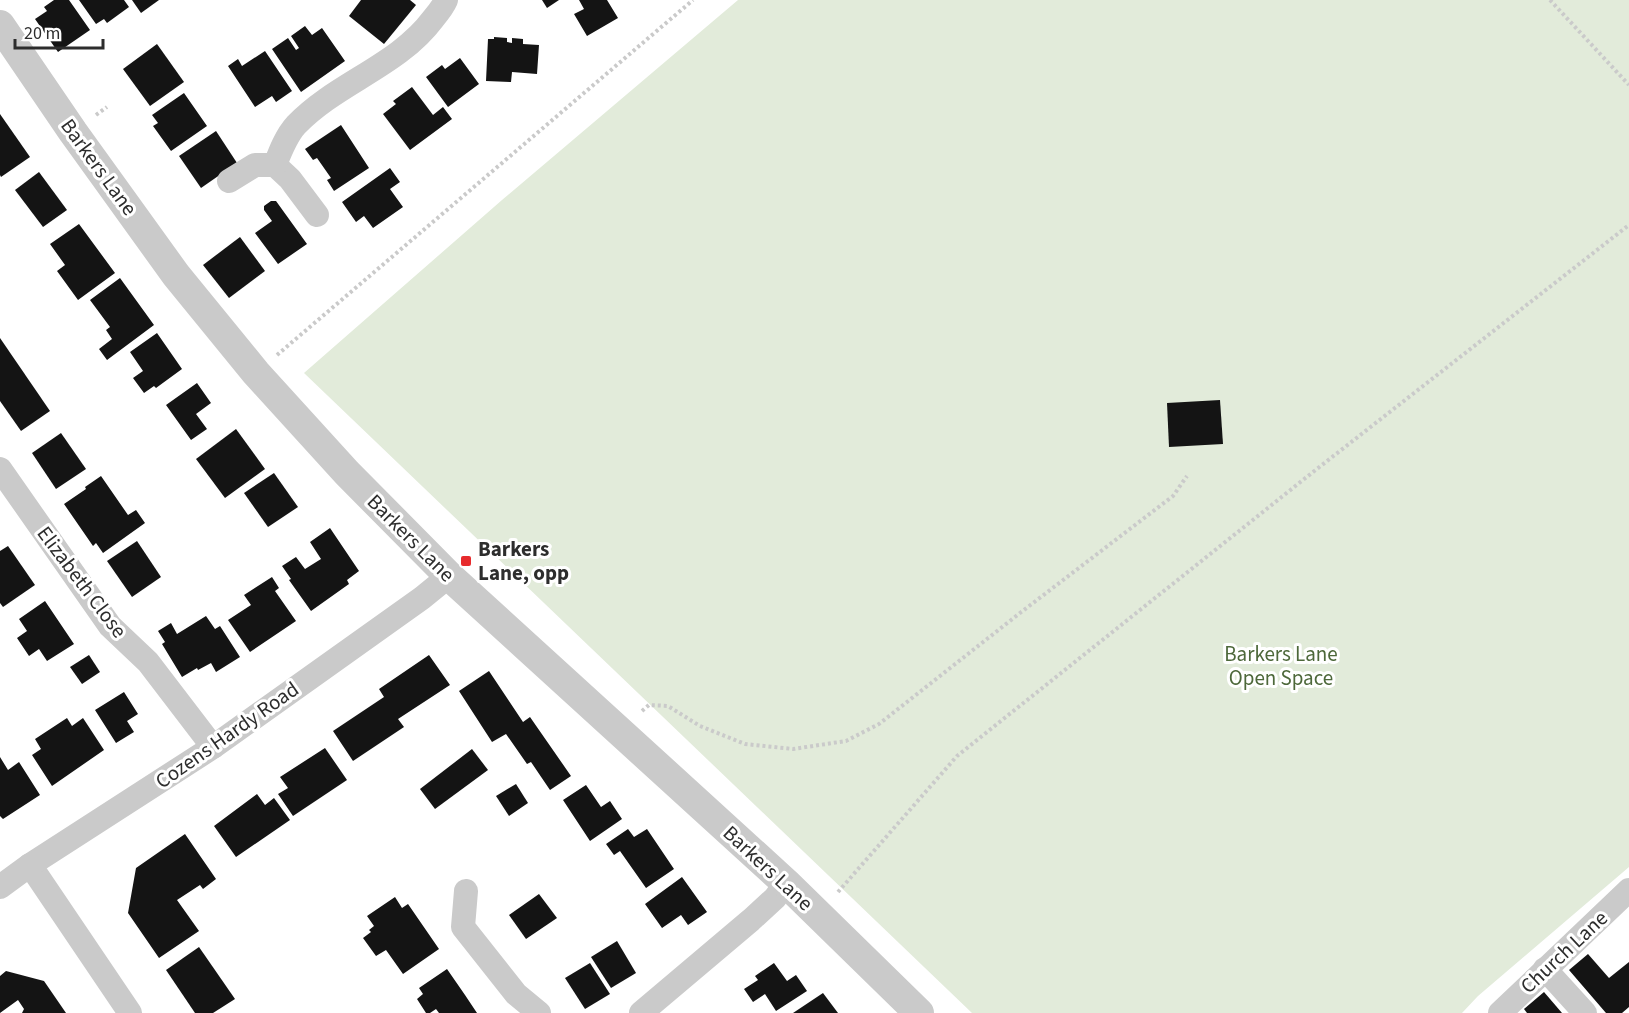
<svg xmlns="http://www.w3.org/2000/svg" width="1629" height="1013" viewBox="0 0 1629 1013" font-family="'Source Sans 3',sans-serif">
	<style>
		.green { fill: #e2ebda }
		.building { fill: #141414 }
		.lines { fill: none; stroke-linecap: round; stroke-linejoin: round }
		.path { stroke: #cacaca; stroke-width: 4; stroke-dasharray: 3 3; stroke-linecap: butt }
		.minor { stroke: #cacaca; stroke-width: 24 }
		.tertiary { stroke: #cacaca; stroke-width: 30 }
		.poi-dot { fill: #e72b2d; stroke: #fff; stroke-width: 2 }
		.labels { text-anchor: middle; stroke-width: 6; stroke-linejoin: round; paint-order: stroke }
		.street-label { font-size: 21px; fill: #2d2d2d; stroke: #fff }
		.poi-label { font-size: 21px; font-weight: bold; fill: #2d2d2d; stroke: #fff; text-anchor: start }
		.park-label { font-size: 21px; fill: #4d683a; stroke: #fff }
	</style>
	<rect width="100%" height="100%" fill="#fff"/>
	<path class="green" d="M 738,0 L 1629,0 L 1629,867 L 1478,996 L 1462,1013 L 972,1013 L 304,373 L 502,200 Z"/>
	<g class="building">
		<path d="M 54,0 L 69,0 L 90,30 L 58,52 L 35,19 L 47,11 L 44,7 Z"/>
		<path d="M 79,0 L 124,0 L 129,7 L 107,23 L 104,19 L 96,24 Z"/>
		<path d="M 132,0 L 159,0 L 141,13 Z"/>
		<path d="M 361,0 L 410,0 L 416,5 L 384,44 L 349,16 Z"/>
		<path d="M 542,0 L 559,0 L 547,8 Z"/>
		<path d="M 579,0 L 607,0 L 618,18 L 587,36 L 574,14 L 584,9 Z"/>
		<path d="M 305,26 L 312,35 L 322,28 L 345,61 L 301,92 L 272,49 L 288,38 L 296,50 L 299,48 L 291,36 Z"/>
		<path d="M 494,37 L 507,38 L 507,42 L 512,43 L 512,38 L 523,39 L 523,44 L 539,45 L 537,74 L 512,72 L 511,82 L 486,81 L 488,39 L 494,39 Z"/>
		<path d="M 157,44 L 184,82 L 150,106 L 123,69 Z"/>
		<path d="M 265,51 L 292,91 L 276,102 L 272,96 L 255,107 L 228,66 L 238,59 L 242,66 Z"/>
		<path d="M 460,58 L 479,84 L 448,107 L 426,77 L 442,65 L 445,69 Z"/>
		<path d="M 412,87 L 433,115 L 443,107 L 452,119 L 410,150 L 383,114 L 396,104 L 393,101 Z"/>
		<path d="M 184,93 L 207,126 L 171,151 L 153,126 L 158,123 L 152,115 Z"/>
		<path d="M 0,114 L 30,157 L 1,177 L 0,175 Z"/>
		<path d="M 341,125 L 369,168 L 334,191 L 327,180 L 331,178 L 317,158 L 313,160 L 305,149 Z"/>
		<path d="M 216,131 L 237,163 L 201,188 L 179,156 Z"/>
		<path d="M 390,168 L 400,182 L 390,189 L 403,207 L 373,228 L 364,216 L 356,222 L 342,202 Z"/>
		<path d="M 39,172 L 67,210 L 43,227 L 15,190 Z"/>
		<path d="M 271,201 L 276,201 L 307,244 L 278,264 L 255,233 L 272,221 L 264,210 L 264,206 Z"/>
		<path d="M 79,224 L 115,273 L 78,300 L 57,271 L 65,265 L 50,244 Z"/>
		<path d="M 240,237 L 265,271 L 229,298 L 203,265 Z"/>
		<path d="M 120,278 L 154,325 L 107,360 L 99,349 L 112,339 L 106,330 L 110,327 L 90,300 Z"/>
		<path d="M 157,333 L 182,369 L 156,388 L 154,386 L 144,393 L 133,378 L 143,371 L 130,352 Z"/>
		<path d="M 0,338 L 50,411 L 21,431 L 0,401 Z"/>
		<path d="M 197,383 L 211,403 L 196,414 L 207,429 L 191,440 L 166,405 Z"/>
		<path d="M 1220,400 L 1223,444 L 1169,447 L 1167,403 Z"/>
		<path d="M 236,429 L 265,469 L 225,498 L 196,459 Z"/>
		<path d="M 61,433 L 86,469 L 56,489 L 32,453 Z"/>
		<path d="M 274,473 L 298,507 L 268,527 L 244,493 Z"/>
		<path d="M 101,476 L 128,515 L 136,510 L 145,523 L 103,553 L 96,543 L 93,546 L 64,504 L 86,489 L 85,487 Z"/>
		<path d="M 330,528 L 359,571 L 347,580 L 349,584 L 311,611 L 289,580 L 291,579 L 282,566 L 296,557 L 305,569 L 321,559 L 310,542 Z"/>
		<path d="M 137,541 L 161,577 L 132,597 L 107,561 Z"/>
		<path d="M 8,546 L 35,585 L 3,607 L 0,603 L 0,551 Z"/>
		<path d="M 272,577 L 279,588 L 275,591 L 296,621 L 250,652 L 228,620 L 251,605 L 244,595 Z"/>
		<path d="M 45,601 L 74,644 L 47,661 L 39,649 L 29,656 L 17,638 L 27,631 L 19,619 Z"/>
		<path d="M 206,616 L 215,629 L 220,626 L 240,657 L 216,672 L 211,663 L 198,670 L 197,668 L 182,677 L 162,644 L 165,642 L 158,631 L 171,623 L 177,634 Z"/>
		<path d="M 89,655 L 100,672 L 82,684 L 70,667 Z"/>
		<path d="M 429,655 L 450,685 L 398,719 L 404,727 L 353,761 L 333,731 L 384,697 L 379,689 Z"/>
		<path d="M 489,671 L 523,722 L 530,717 L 571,776 L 550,790 L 531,762 L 527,764 L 506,734 L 492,742 L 459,691 Z"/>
		<path d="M 124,692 L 138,714 L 127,721 L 134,732 L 116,743 L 95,710 Z"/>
		<path d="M 67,718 L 72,726 L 83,718 L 104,750 L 52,786 L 32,755 L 41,749 L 35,739 Z"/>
		<path d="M 325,748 L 347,780 L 293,816 L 278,794 L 288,788 L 280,777 Z"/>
		<path d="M 472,749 L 488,770 L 435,809 L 420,789 Z"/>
		<path d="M 0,757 L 8,770 L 19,762 L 40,795 L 3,819 L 0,816 Z"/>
		<path d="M 516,784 L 528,803 L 509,816 L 496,796 Z"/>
		<path d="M 586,785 L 601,807 L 610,801 L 622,819 L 590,841 L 563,800 Z"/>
		<path d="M 257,794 L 265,805 L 274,798 L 290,820 L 236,857 L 214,826 Z"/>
		<path d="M 628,829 L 634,837 L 647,829 L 674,869 L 646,888 L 620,851 L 614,855 L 606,844 Z"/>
		<path d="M 185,834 L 216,879 L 203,889 L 200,885 L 177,900 L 199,931 L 159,958 L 128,913 L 136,868 Z"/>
		<path d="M 682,877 L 707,912 L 688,925 L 681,915 L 662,928 L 645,904 Z"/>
		<path d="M 539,894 L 557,918 L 526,939 L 509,915 Z"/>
		<path d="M 395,897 L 402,908 L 408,904 L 439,949 L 403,974 L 386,950 L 376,956 L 363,938 L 371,932 L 369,930 L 374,926 L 367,916 Z"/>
		<path d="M 617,941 L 636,973 L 611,988 L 591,957 Z"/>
		<path d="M 199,947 L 235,999 L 213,1013 L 195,1013 L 166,970 Z"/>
		<path d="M 1588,954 L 1609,978 L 1629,962 L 1629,1007 L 1622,1013 L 1606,1013 L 1569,970 Z"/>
		<path d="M 590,963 L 610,994 L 585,1009 L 565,978 Z"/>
		<path d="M 774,963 L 787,981 L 796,975 L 807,991 L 776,1011 L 765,994 L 753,1002 L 744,989 L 758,980 L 755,976 Z"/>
		<path d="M 447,969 L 465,995 L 477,1013 L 439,1013 L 436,1009 L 430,1013 L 426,1013 L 417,999 L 423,994 L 419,988 Z"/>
		<path d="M 6,971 L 44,981 L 66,1013 L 22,1013 L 24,1009 L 18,1000 L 0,1013 L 0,976 Z"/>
		<path d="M 1544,992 L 1562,1013 L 1527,1013 L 1524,1009 Z"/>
		<path d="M 823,993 L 838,1013 L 793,1013 Z"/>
	</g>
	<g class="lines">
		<g class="path">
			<path d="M 1550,0 L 1629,85"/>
			<path d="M 96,115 L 107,107"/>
			<path d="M 277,355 L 693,0"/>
			<path d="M 642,711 L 649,705 L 668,706 L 700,726 L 745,744 L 793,749 L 846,741 L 879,724 L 1020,613 L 1173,496 L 1187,476"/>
			<path d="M 838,892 L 957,756 L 1313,472 L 1629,225"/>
		</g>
		<g class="minor">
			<path d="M 275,165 L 290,179 L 317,215"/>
			<path d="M 229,181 L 255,165 L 275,165 C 280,152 286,136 296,125 C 336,83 398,66 433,19 C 438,13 443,7 446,0"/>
			<path d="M 0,469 L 110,626 L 148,662 L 213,747"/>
			<path d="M 30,865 L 130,1013"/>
			<path d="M 0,887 L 30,865 L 213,747 L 422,598 L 449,576"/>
			<path d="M 466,891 L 463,927 L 516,994 L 539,1013"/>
			<path d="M 1545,969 L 1585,1013"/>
			<path d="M 641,1013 L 751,920 L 775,898 L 786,883"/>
			<path d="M 1500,1013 L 1629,890"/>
		</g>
		<path class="tertiary" d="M 0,25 L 73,132 L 176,275 L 256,373 L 347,473 L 449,576 L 786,883 L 919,1013"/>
	</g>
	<rect class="poi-dot" x="460" y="555" width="12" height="12" rx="3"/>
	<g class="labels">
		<g class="street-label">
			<text transform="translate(99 167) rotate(54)" y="7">Barkers Lane</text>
			<text transform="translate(411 538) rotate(45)" y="7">Barkers Lane</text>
			<text transform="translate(82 582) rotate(53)" y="7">Elizabeth Close</text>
			<text transform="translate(227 735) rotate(-35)" y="7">Cozens Hardy Road</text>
			<text transform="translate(768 868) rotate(43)" y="7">Barkers Lane</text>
			<text transform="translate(1564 952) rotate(-43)" y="7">Church Lane</text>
		</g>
		<g class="poi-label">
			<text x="478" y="556">Barkers<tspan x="478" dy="24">Lane, opp</tspan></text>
		</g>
		<g class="park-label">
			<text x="1281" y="661">Barkers Lane<tspan x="1281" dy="24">Open Space</tspan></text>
		</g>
	</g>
	<path d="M15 39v9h88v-9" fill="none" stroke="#2d2d2d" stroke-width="3"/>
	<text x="24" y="39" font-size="18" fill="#2d2d2d" stroke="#ffffff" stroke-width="4.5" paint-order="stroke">20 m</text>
</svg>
